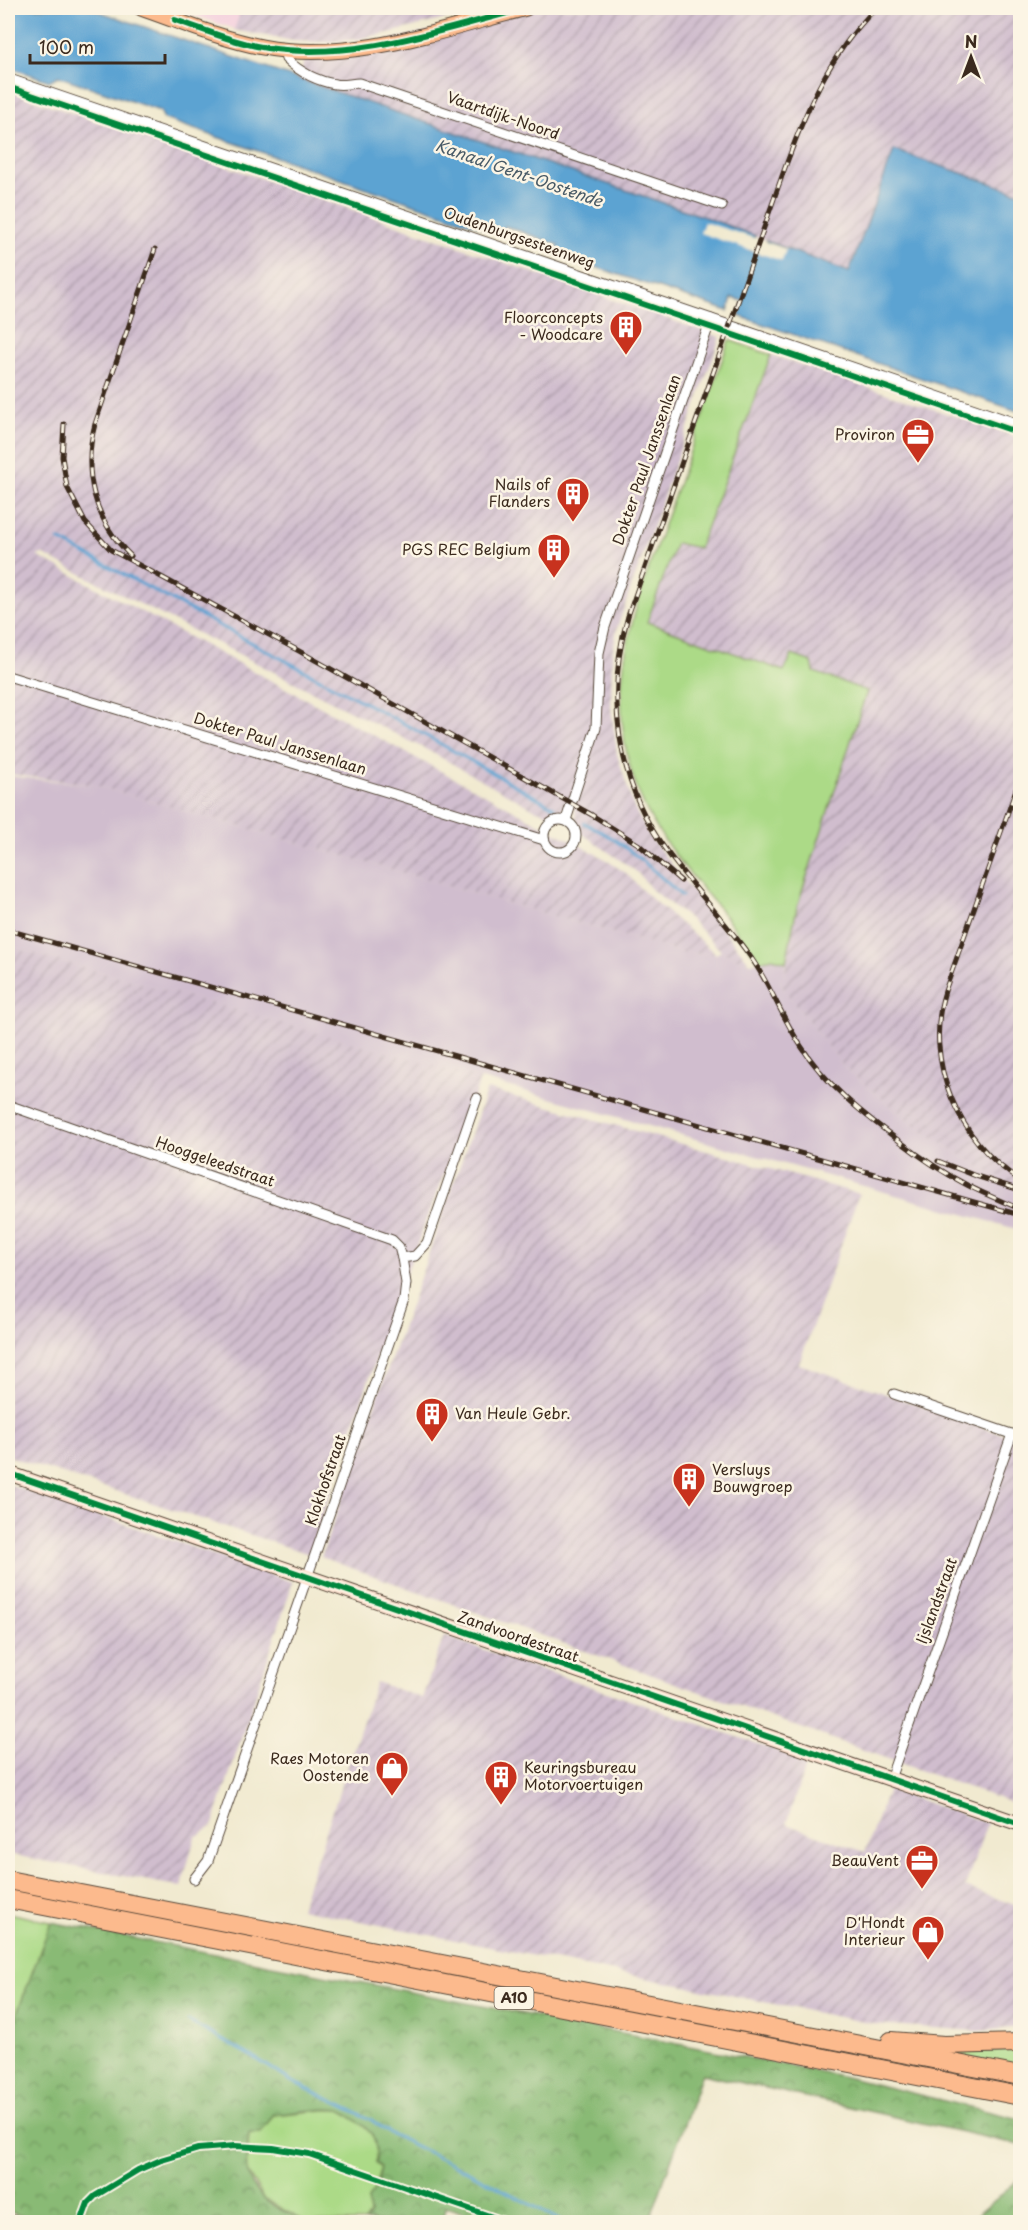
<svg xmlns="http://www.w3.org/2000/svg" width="1028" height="2230" viewBox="0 0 1028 2230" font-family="'Playpen Sans',sans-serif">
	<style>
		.built { fill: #f4cfde }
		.industrial { fill: url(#industrial-furrows) }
		.railway { fill: #d0bdce }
		.grass { fill: #acda87; stroke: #748252; stroke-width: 1.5 }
		.forest { fill: url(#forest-crowns); stroke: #627249; stroke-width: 1.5 }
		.water { fill: #5ba3d2; stroke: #4b6678; stroke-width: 1.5 }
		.pier { fill: #f1ead0 }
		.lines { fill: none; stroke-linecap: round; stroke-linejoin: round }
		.stream { stroke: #5ba3d2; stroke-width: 3 }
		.minor-casing { stroke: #564739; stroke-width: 11 }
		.tertiary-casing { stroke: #564739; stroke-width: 14 }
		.secondary-casing { stroke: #564739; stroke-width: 16 }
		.primary-casing { stroke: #564739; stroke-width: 17 }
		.motorway-casing { stroke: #564739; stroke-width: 20 }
		.minor { stroke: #fff; stroke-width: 9 }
		.tertiary { stroke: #fff; stroke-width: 12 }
		.secondary { stroke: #fee3d1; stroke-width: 14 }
		.primary { stroke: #fcba8d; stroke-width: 15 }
		.motorway { stroke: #fcba8d; stroke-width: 18 }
		.rail-casing { stroke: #3b2a1e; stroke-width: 5 }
		.rail { stroke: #fcf5e5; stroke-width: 3; stroke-dasharray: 9; stroke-linecap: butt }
		.cycleway-casing { stroke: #fcf5e5; stroke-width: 10 }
		.cycleway { stroke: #00873e; stroke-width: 6 }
		.labels { text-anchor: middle; stroke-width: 5; stroke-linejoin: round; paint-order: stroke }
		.shield { fill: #fcf5e5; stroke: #75675a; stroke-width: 1.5 }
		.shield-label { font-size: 14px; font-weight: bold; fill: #3b2a1e }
		.street-label { font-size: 15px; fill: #3b2a1e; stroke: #fcf5e5 }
		.poi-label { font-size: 15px; fill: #3b2a1e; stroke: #fcf5e5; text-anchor: end }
		.water-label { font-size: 16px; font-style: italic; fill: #485a66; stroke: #fcf5e5 }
	</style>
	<defs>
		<pattern id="industrial-furrows" width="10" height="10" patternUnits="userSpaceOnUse" patternTransform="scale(1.5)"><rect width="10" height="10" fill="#d0bdce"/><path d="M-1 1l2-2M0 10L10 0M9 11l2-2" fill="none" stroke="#aa9aa7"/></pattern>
		<pattern id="forest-crowns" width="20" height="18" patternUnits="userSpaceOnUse" patternTransform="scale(1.5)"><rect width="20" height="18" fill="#89ba74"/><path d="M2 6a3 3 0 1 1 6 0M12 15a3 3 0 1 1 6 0" fill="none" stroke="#71975f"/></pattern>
	</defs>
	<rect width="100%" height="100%" fill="#fcf5e5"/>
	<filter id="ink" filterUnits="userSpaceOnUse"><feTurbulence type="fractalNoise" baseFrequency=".0167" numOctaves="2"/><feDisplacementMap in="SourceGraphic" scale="12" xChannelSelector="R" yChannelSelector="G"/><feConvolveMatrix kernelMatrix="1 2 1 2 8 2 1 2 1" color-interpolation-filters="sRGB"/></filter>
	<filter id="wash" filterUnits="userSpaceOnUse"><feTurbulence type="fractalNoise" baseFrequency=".008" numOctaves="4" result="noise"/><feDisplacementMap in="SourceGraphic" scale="24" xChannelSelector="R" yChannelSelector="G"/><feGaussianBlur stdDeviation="1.35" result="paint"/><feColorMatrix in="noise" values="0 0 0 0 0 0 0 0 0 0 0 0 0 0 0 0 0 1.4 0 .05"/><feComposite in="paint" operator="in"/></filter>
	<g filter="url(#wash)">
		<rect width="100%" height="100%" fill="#f1ead0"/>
		<path class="built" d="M 171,8 L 242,8 L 235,29 Z"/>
		<g class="industrial">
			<path d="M 242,8 L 488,8 L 393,32 L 358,39 L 327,42 L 294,41 L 234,30 Z"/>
			<path d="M 542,8 L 1020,8 L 1020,193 L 894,151 L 849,272 L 705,217 L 299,80 L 305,57 Z"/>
			<path d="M 8,91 L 720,337 L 617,628 L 612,655 L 611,707 L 617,754 L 634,808 L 650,837 L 750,963 L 733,957 L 721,951 L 691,920 L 652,890 L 637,872 L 580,832 L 576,822 L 575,809 L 566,805 L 561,813 L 555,816 L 534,809 L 431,752 L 42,554 L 37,556 L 600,856 L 626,873 L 644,892 L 716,954 L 683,953 L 94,785 L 8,774 Z"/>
			<path d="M 771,355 L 1020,438 L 1020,1191 L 923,1132 L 846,1069 L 784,990 L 780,980 L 784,977 L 797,907 L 867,691 L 814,672 L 812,662 L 792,655 L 784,671 L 647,622 L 676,543 L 699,548 Z"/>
			<path d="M 8,946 L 481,1078 L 400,1289 L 309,1554 L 8,1456 Z"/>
			<path d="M 487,1089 L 859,1194 L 799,1364 L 1020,1440 L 1020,1806 L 321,1557 Z"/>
			<path d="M 8,1484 L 293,1582 L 212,1827 L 195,1837 L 181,1887 L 8,1854 Z"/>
			<path d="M 444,1636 L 807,1761 L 786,1824 L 865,1852 L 888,1789 L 987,1823 L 965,1887 L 1020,1907 L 1020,2027 L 979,2031 L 874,2024 L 300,1909 L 376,1682 L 422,1698 Z"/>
		</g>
		<path class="railway" d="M 8,776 L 94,785 L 683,953 L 716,954 L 721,951 L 733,957 L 750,963 L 773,958 L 786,962 L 784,978 L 780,980 L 784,990 L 846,1069 L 923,1132 L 1020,1191 L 1020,1230 L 8,946 Z"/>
		<g class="grass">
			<path d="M 729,340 L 771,355 L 699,548 L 676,543 L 647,622 L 784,671 L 792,655 L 812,662 L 814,672 L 867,691 L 797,907 L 786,962 L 773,958 L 759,961 C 745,943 732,924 717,906 C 691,875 663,844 645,807 C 595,702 634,609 670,508 C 690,452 710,396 729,340 Z"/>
			<path d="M 8,1913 L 51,1922 L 8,2038 Z"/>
			<path d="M 1020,2050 L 1020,2069 L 954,2056 L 957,2052 Z"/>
			<path d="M 324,2110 L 341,2110 L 364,2124 L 374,2136 L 377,2147 L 376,2162 L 381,2168 L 374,2191 L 368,2199 L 370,2214 L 364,2222 L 305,2222 L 264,2199 L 246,2170 L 249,2133 L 261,2132 L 273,2115 Z"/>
		</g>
		<g class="forest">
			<path d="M 51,1922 L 832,2074 L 1020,2119 L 1020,2145 L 702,2074 L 649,2222 L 491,2222 L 446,2207 L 443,2222 L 364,2222 L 370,2214 L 368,2199 L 374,2191 L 381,2168 L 376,2162 C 378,2137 371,2130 351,2117 C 347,2114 343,2111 339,2110 C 325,2107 288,2113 273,2115 L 261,2133 L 249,2133 C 245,2159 242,2179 264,2199 C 275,2210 293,2213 305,2222 L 37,2222 L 8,2211 L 8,2038 Z"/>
			<path d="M 1020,2179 L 1020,2222 L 969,2222 Z"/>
		</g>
		<path class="water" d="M 8,8 L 89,8 L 705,217 L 755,236 L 750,250 L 762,254 L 766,241 L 849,272 L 894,150 L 1020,193 L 1020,412 L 739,316 L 744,301 L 732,298 L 728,311 L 556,254 L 559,245 L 505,226 L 502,234 L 164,119 L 160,111 L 58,76 L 49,81 L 8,67 Z"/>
		<path class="pier" d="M 704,222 L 757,239 L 754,248 L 760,251 L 763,241 L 786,249 L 782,261 L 700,233 Z"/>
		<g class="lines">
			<g class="stream">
				<path d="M 59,540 L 412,728 L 554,807"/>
				<path d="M 584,823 C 621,839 652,869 682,896"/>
				<path d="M 188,2021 L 260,2061 L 291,2081 L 370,2119 L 391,2134 L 469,2172 L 564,2222"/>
			</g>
		</g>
	</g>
	<g filter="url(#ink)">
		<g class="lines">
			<g class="minor-casing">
				<g id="minor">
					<path d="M 285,50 L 286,59 C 299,71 317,81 335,84 C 343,86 351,83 359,83 L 722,206"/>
					<path d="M 8,676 L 544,840"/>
					<circle cx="560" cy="836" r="16"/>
					<path d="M 566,820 L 596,728 L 599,653 L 605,627 L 711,319"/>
					<path d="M 8,1105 L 392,1240 L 399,1247 L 402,1258"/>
					<path d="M 894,1394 L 1020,1437"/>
					<path d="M 890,1779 L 1012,1434"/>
					<path d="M 194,1879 L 208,1861 L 404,1300 L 406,1283 L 402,1258 L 415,1256 L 427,1243 L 477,1098"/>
					<path d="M 8,2219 L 19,2222"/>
				</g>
			</g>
			<g class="tertiary-casing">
				<path id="tertiary" d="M 8,80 L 1020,426"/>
			</g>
			<g class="secondary-casing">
				<path id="secondary" d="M 8,1473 L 1020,1824"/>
			</g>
			<g class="primary-casing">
				<path id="primary" d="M 141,8 C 181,22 221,39 262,47 C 351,64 441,30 526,8"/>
			</g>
			<g class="motorway-casing">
				<g id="motorway">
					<path d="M 8,1880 L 1020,2076"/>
					<path d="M 8,1899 L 1020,2096"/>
					<path d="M 891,2041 L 944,2045 L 1020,2043"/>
				</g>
			</g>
			<use href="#minor" class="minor"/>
			<use href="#tertiary" class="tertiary"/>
			<use href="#secondary" class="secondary"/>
			<use href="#primary" class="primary"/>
			<use href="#motorway" class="motorway"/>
			<g class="rail-casing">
				<g id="rail">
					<path d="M 876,8 C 827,57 805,112 782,176 L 628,616 C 605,695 617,782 665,849 C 691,885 721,917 747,952 C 769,981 781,1016 801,1046 C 826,1085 862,1113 898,1140 C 920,1157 942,1172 967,1185 C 984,1194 1002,1201 1020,1209"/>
					<path d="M 64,424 L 62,457 L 67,487 L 85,522 L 111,550 L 299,651 L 592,815 L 638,844 L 681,881"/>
					<path d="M 131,556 C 94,521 82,472 95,424 L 155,249"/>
					<path d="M 1020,778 L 945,991 C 923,1061 959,1143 1020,1180"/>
					<path d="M 8,930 L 1013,1213"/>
					<path d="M 938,1161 L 976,1176 L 1020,1190"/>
				</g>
			</g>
			<use href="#rail" class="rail"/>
			<g class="cycleway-casing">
				<g id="cycleway">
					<path d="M 175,20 C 205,30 235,43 267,48 C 356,61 441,30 526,8"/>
					<path d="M 8,87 L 1020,433"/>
					<path d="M 8,1473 L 1020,1824"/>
					<path d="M 81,2222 L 88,2203 L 95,2196 L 138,2170 L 161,2160 L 198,2149 L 235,2146 L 273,2148 L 309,2154 L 507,2222"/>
				</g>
			</g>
			<use href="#cycleway" class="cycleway"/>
		</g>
	</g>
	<defs>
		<g id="building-pin" transform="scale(1.725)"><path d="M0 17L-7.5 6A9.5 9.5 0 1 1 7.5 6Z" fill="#c8321e" stroke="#fcf5e5"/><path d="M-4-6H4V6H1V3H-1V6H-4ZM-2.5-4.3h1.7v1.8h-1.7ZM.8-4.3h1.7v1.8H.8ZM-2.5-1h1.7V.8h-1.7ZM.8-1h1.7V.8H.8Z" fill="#fff"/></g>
		<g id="office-pin" transform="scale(1.725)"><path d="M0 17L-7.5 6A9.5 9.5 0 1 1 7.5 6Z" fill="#c8321e" stroke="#fcf5e5"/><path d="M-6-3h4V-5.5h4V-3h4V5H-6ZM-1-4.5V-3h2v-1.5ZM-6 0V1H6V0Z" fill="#fff"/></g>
		<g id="shop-pin" transform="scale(1.725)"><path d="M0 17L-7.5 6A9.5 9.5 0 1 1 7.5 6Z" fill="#c8321e" stroke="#fcf5e5"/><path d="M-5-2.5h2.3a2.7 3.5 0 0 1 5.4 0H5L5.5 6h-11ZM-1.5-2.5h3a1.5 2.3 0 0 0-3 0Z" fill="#fff"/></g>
	</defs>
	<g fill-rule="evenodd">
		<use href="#building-pin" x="626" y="327"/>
		<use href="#office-pin" x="918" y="435"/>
		<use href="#building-pin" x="573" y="494"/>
		<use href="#building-pin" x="554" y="550"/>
		<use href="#building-pin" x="432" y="1414"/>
		<use href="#building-pin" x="689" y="1479"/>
		<use href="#shop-pin" x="392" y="1768"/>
		<use href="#building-pin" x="501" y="1777"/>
		<use href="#office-pin" x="922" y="1861"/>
		<use href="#shop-pin" x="928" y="1932"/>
	</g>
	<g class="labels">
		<rect class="shield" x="494.5" y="1987" width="39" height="22" rx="4.5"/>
		<g class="shield-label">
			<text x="514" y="2003">A10</text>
		</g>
		<g class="street-label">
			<text transform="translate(503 116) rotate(19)" y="5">Vaartdijk-Noord</text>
			<text transform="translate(519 238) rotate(19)" y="5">Oudenburgsesteenweg</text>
			<text transform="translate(647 460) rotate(-71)" y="5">Dokter Paul Janssenlaan</text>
			<text transform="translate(280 744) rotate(17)" y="5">Dokter Paul Janssenlaan</text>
			<text transform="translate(215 1162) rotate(19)" y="5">Hooggeleedstraat</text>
			<text transform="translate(326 1480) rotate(-71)" y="5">Klokhofstraat</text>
			<text transform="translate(937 1601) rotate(-70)" y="5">Ijslandstraat</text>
			<text transform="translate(518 1637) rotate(19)" y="5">Zandvoordestraat</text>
		</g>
		<g class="poi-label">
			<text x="603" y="323">Floorconcepts<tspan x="603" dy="17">- Woodcare</tspan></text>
			<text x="895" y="440">Proviron</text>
			<text x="550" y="490">Nails of<tspan x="550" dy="17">Flanders</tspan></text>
			<text x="531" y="555">PGS REC Belgium</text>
			<text x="455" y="1419" text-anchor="start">Van Heule Gebr.</text>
			<text x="712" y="1475" text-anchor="start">Versluys<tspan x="712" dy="17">Bouwgroep</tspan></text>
			<text x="369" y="1764">Raes Motoren<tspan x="369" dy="17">Oostende</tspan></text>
			<text x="524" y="1773" text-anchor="start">Keuringsbureau<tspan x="524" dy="17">Motorvoertuigen</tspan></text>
			<text x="899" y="1866">BeauVent</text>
			<text x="905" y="1928">D'Hondt<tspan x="905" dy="17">Interieur</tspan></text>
		</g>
		<g class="water-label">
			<text transform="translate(519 173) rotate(19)" y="6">Kanaal Gent-Oostende</text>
		</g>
	</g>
	<rect width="1028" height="2230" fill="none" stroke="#fcf5e5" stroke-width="30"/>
	<g transform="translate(971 57)" stroke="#fcf5e5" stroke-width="4.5" paint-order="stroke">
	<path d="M0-4.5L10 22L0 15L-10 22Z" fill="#3b2a1e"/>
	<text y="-9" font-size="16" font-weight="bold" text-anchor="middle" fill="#3b2a1e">N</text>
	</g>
	<path d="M30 54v9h135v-9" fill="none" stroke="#3b2a1e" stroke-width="3"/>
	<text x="39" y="54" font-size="18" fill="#3b2a1e" stroke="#fcf5e5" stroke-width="4.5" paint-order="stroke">100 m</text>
</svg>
